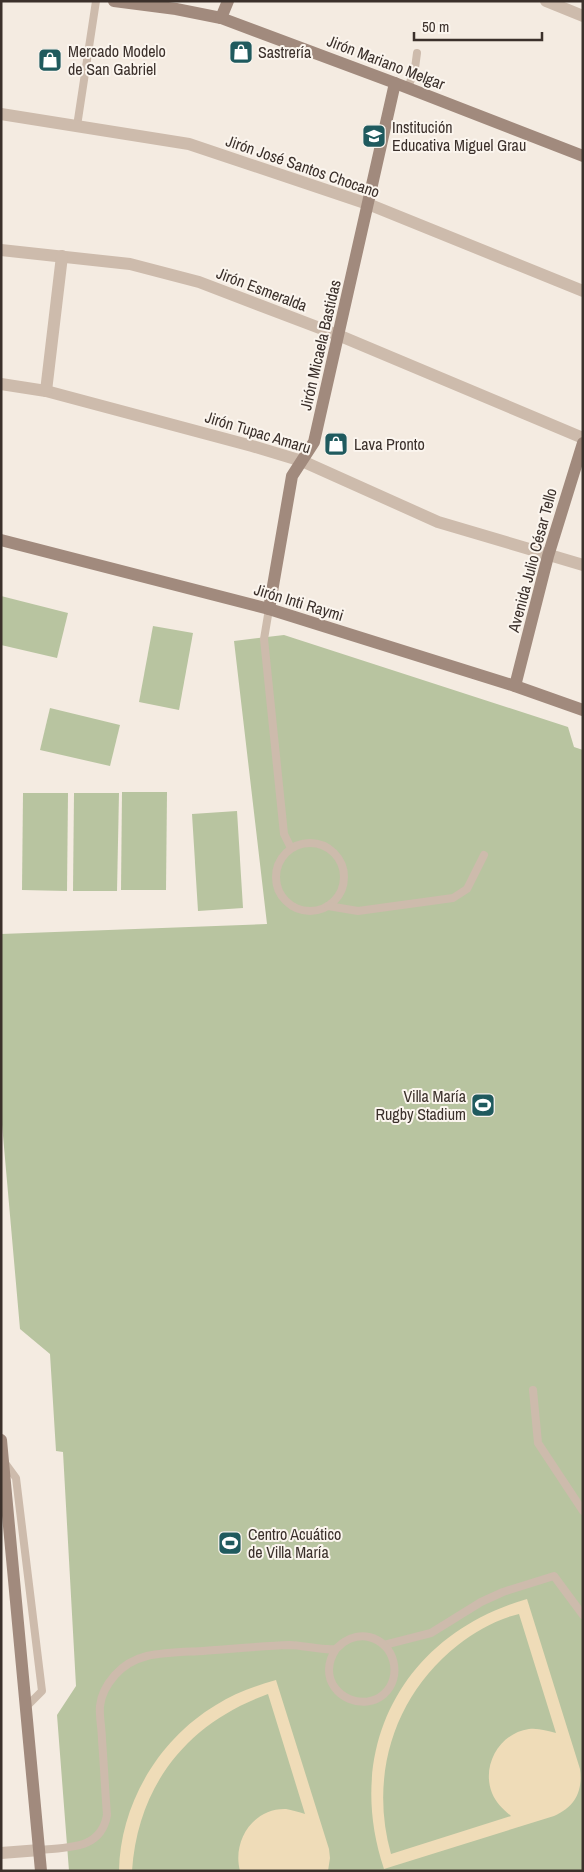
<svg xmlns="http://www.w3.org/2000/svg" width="584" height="1872" viewBox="0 0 584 1872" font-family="'Archivo Narrow',sans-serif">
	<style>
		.green { fill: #b8c4a0 }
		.sand { fill: #efdcb8; fill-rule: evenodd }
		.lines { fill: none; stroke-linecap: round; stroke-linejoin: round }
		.lane { stroke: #cdbbac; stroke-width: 8 }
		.street { stroke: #cdbbac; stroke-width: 12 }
		.secondary { stroke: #a18a7d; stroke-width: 12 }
		.labels { text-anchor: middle; stroke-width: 4; stroke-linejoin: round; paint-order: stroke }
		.poi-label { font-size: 16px; fill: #3b302b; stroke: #fbf5ee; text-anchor: start }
		.street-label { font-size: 16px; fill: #3b302b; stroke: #fbf5ee }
	</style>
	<rect width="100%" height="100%" fill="#f4ebe1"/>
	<g class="green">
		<path d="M 1,596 L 68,613 L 57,658 L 1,645 Z"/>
		<path d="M 153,626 L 193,633 L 179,710 L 139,702 Z"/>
		<path d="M 284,635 L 568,727 L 574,747 L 583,750 L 583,1871 L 69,1871 L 57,1715 L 76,1686 L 63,1452 L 56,1451 L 50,1354 L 20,1329 L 1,1113 L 1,934 L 267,924 L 234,641 Z"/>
		<path d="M 50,708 L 120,725 L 110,766 L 40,750 Z"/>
		<path d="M 122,792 L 167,792 L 166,890 L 121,890 Z"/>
		<path d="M 23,793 L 68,793 L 67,891 L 22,890 Z"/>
		<path d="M 74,793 L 119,793 L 117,891 L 73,891 Z"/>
		<path d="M 237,811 L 243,908 L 198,911 L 192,814 Z"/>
	</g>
	<g class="sand">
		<path d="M 527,1599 L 580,1769 C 583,1791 575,1807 554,1816 L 384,1869 C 343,1747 404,1634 527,1599 ZM 519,1614 L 556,1733 C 547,1731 539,1728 529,1729 C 500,1733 481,1765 492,1793 C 496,1803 503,1809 511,1816 L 391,1854 C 369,1776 394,1695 458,1645 C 476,1631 497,1619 519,1614 Z"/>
		<path d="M 276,1680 L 329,1849 L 330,1858 L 328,1871 L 240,1871 C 232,1841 253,1808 286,1809 C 292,1810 299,1812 305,1814 L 268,1694 C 187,1723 138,1785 132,1871 L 119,1871 C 120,1804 159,1739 216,1705 C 235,1693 255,1686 276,1680 Z"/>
	</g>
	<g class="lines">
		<g class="lane">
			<path d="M 408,88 L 415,68 L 417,53"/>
			<path d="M 77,126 L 96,1"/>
			<path d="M 269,609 L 264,639 L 284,834 L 291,848"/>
			<circle cx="310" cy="877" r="34"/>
			<path d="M 328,906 L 358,911 L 453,898 L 467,889 L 484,855"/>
			<path d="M 533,1390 L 538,1443 L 583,1511"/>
			<path d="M 5,1463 L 16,1478 L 42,1691 L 26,1707"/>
			<path d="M 384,1645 L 431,1633 L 481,1602 L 503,1592 L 554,1576 L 583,1615"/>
			<path d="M 40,1850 C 68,1847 101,1850 107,1815 C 105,1790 104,1765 102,1740 C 102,1729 99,1716 100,1706 C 101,1695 108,1683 115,1675 C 123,1666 135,1659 147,1656 C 165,1652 185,1652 203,1651 C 232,1649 261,1646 290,1645 C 301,1645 326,1651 335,1649 C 338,1648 341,1644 344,1642 C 351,1637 361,1635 369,1637 C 395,1643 403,1677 384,1694 C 364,1712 329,1697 329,1670 C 329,1662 332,1655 336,1649"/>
		</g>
		<g class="street">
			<path d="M 546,1 L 583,16"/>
			<path d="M 1,114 L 189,144 L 368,204 L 583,291"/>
			<path d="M 1,250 L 130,264 L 199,282 L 338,335 L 583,438"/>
			<path d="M 1,384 L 46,391 L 252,446 L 302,461 L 438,522 L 583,565"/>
			<path d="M 46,391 L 62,256"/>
			<path d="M 1,1853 L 40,1850"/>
		</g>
		<g class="secondary">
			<path d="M 114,1 L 176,9 L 221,18 L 395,83 L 583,156"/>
			<path d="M 221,18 L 228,1"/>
			<path d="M 1,540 L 269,609 L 515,686 L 583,710"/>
			<path d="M 269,609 L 292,476 L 314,442 L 395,83"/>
			<path d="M 515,686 L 548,556 L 583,443"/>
			<path d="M 1,1440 L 41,1871"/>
		</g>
	</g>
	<defs>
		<g id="shop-square" transform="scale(1.25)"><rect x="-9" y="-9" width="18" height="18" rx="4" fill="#1f5a5e" stroke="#fbf5ee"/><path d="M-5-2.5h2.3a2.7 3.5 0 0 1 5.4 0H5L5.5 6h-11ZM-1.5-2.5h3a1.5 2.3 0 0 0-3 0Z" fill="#fff"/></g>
		<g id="school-square" transform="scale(1.25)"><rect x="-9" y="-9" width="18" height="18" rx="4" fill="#1f5a5e" stroke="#fbf5ee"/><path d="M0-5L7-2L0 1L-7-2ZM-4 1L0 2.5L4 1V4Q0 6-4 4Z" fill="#fff"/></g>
		<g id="stadium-square" transform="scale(1.25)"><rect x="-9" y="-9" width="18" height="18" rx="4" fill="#1f5a5e" stroke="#fbf5ee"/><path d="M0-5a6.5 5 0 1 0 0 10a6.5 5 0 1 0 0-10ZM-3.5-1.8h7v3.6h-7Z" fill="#fff"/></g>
	</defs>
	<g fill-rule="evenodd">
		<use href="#shop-square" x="241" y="52"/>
		<use href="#shop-square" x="50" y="60"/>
		<use href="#school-square" x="374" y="136"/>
		<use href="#shop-square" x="336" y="444"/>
		<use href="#stadium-square" x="483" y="1105"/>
		<use href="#stadium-square" x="230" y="1543"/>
	</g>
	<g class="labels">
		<g class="poi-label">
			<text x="68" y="57">Mercado Modelo<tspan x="68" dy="18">de San Gabriel</tspan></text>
			<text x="258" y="58">Sastrería</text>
			<text x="392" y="133">Institución<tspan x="392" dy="18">Educativa Miguel Grau</tspan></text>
			<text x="354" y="450">Lava Pronto</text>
			<text x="466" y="1102" text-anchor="end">Villa María<tspan x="466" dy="18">Rugby Stadium</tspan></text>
			<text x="248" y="1540">Centro Acuático<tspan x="248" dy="18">de Villa María</tspan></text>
		</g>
		<g class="street-label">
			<text transform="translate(386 62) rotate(21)" y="6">Jirón Mariano Melgar</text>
			<text transform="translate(303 166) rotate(19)" y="6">Jirón José Santos Chocano</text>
			<text transform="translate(262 289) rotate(21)" y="6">Jirón Esmeralda</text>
			<text transform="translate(320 345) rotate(-77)" y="6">Jirón Micaela Bastidas</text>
			<text transform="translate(258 432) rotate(17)" y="6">Jirón Tupac Amaru</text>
			<text transform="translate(532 560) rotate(-75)" y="6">Avenida Julio César Tello</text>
			<text transform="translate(299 602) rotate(17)" y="6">Jirón Inti Raymi</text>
		</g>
	</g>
	<rect width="584" height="1872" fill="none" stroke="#3b302b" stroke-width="5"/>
	<path d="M414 32v8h128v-8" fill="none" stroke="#3b302b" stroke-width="2.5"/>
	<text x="422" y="32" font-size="15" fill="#3b302b" stroke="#fbf5ee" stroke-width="4" paint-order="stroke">50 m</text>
</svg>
